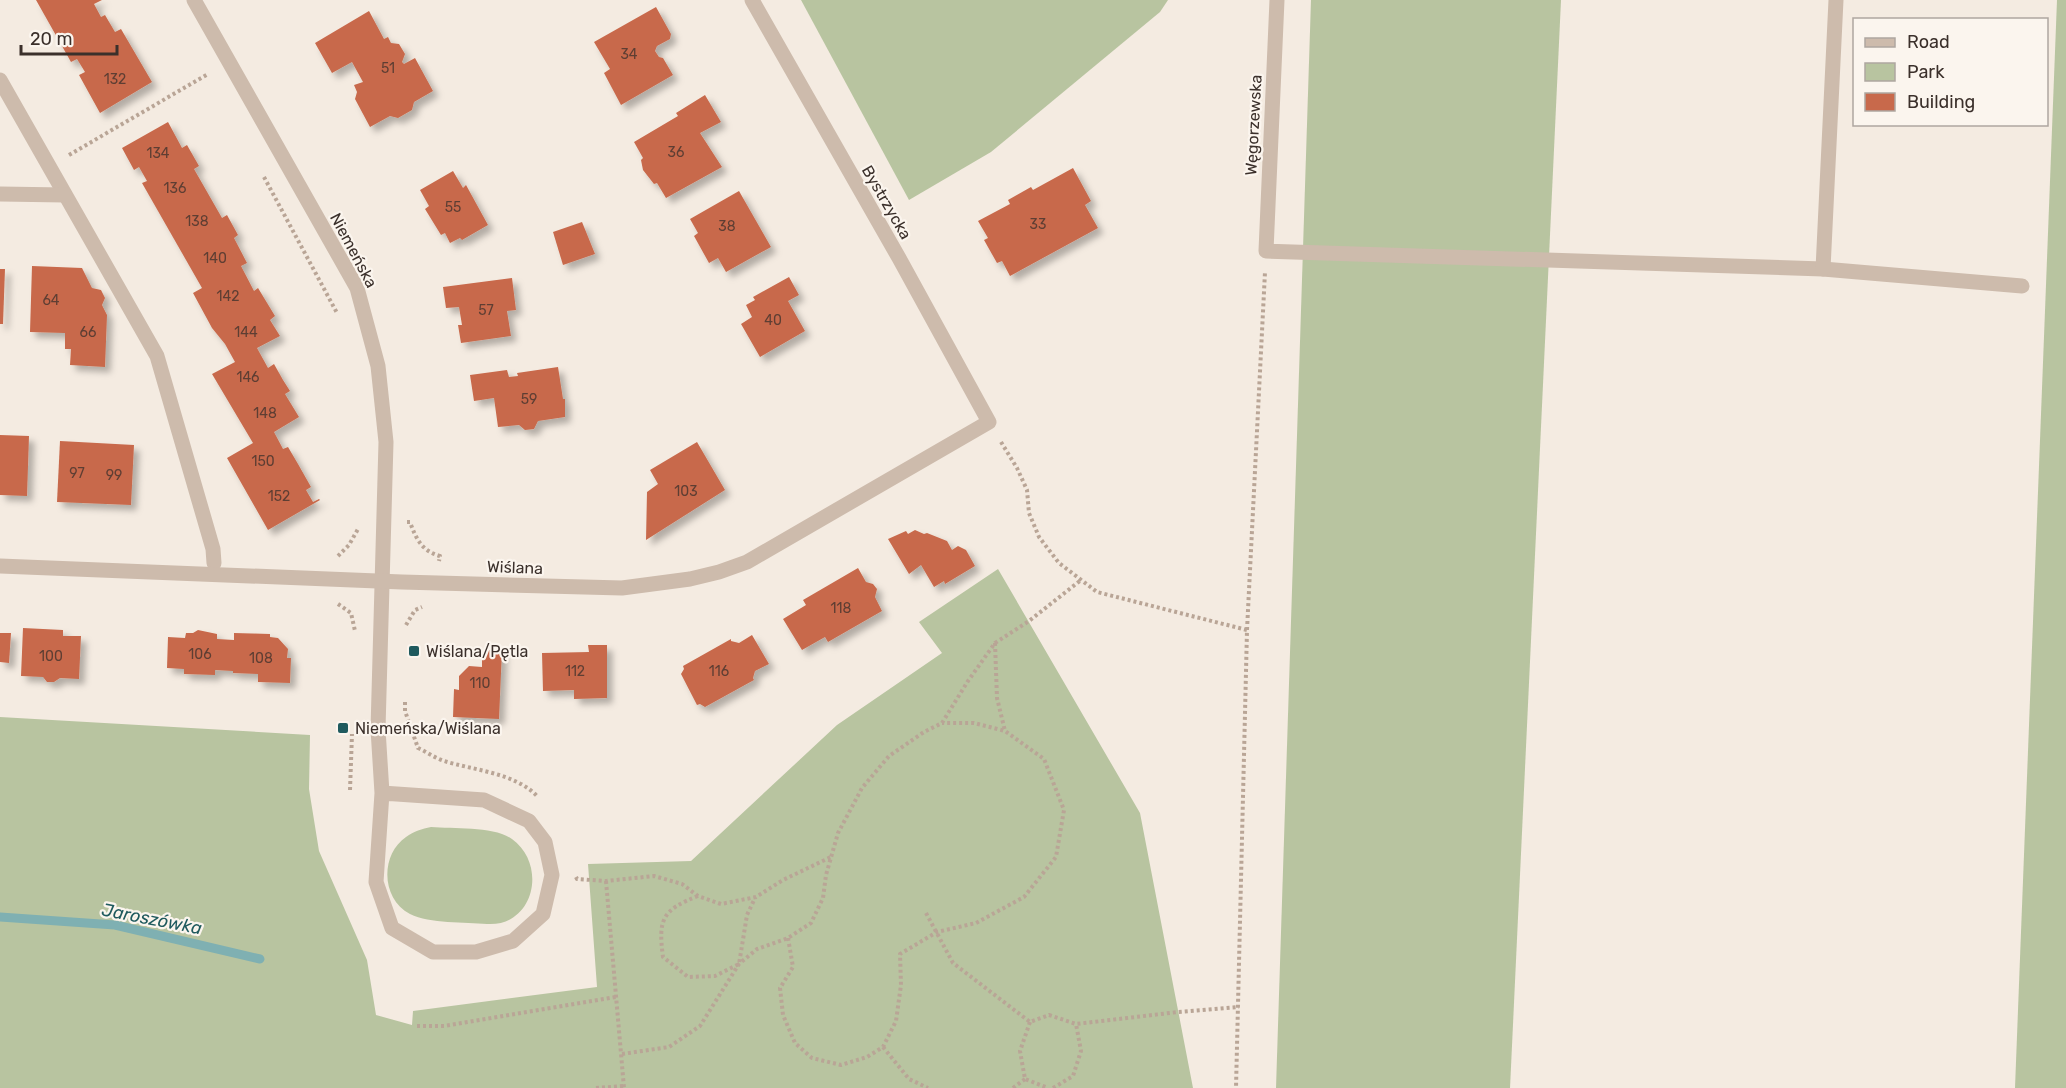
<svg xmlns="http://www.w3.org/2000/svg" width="2066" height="1088" viewBox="0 0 2066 1088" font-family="Rubik,sans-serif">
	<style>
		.green { fill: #b8c4a0 }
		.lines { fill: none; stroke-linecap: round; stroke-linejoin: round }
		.stream { stroke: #7fb0b2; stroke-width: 9 }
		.building { fill: #c8694b; filter: url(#shadow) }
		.path { stroke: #b9a596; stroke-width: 4; stroke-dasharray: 3 3; stroke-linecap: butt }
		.minor { stroke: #cdbbac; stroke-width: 15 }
		.poi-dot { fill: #1f5a5e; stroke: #fbf5ee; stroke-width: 2 }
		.labels { text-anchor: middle; stroke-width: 4.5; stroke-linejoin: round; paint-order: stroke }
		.number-label { font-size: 14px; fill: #5e3e33 }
		.street-label { font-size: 16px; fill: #3b302b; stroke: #fbf5ee }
		.poi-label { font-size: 16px; fill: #3b302b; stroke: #fbf5ee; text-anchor: start }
		.water-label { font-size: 18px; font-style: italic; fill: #1f5a5e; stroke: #fbf5ee }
	</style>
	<defs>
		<filter id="shadow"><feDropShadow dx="5.5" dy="5.5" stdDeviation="3" flood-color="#0004"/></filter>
	</defs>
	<rect width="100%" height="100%" fill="#f4ebe1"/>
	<g class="green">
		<path d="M 801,0 L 1168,0 L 1160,12 L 991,152 L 909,200 Z"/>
		<path d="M 1311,0 L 1561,0 L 1510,1088 L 1276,1088 Z"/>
		<path d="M 2057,0 L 2066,0 L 2066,1088 L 2015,1088 Z"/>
		<path d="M 998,569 L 1140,813 L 1193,1088 L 0,1088 L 0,717 L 310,735 L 309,789 L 319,851 L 367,960 L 376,1015 L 412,1025 L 413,1011 L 597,987 L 588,864 L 691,861 L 837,725 L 942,653 L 919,622 Z"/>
		<path d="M 431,827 C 454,829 494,826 512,839 C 548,865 534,927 487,924 C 465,922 430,924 410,914 C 381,899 380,855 406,837 C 414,831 422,829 431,827 Z"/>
	</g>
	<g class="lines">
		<path class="stream" d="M 0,917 L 115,925 L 260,959"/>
	</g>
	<g class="building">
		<path d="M 36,0 L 102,0 L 94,4 L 101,17 L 105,15 L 115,32 L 121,29 L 152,82 L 100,113 L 79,75 L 85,72 L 77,59 L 71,62 Z"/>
		<path d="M 656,7 L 671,34 L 670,39 L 657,46 L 655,51 L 659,57 L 663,58 L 673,75 L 621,105 L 604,73 L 610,69 L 594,42 Z"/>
		<path d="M 369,11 L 384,39 L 388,37 L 391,43 L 399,44 L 405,54 L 402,62 L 404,64 L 415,58 L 433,91 L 414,102 L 412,110 L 398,118 L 390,116 L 370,127 L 355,99 L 357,92 L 354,85 L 363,82 L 352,62 L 332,73 L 315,43 Z"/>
		<path d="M 705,95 L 721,122 L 700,133 L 722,167 L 666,198 L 657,183 L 654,184 L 643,170 L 641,160 L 643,158 L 634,142 L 678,116 L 676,113 Z"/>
		<path d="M 168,122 L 182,148 L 187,145 L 199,166 L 194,169 L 222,218 L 227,215 L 238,235 L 234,238 L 247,263 L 241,266 L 254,291 L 258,288 L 275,316 L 270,320 L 280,336 L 257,348 L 268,368 L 274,364 L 283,380 L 290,391 L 285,394 L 299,417 L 274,432 L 283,449 L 288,447 L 298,464 L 311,487 L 306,490 L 313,502 L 319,499 L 320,500 L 268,530 L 227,458 L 253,443 L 212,374 L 235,362 L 225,344 L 212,328 L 193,293 L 202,288 L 142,183 L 147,181 L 139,167 L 134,170 L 122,148 Z"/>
		<path d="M 1073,168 L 1091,201 L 1085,205 L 1098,228 L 1010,276 L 1002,261 L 997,263 L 984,240 L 988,238 L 978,221 L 1010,204 L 1008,200 L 1031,187 L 1033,190 Z"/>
		<path d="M 453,171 L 463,188 L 466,185 L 488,225 L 462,240 L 460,238 L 450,243 L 445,233 L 441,235 L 425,209 L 429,206 L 420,190 Z"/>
		<path d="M 739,191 L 771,247 L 726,272 L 718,258 L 709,263 L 694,236 L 698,233 L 690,219 Z"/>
		<path d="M 582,222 L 595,254 L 563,265 L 553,232 Z"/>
		<path d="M 32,266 L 82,268 L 92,288 L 101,290 L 105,298 L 102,305 L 107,315 L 105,367 L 70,365 L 71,349 L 65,349 L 65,333 L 30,332 Z"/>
		<path d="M 0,269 L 5,269 L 3,324 L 0,324 Z"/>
		<path d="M 789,277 L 799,295 L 788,301 L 805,331 L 760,357 L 741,324 L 752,317 L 746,305 L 755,300 L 753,297 Z"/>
		<path d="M 512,278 L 516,310 L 507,311 L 511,336 L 461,343 L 458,325 L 462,325 L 459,307 L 446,308 L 443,287 Z"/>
		<path d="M 558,367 L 563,399 L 565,399 L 565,417 L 538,421 L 534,429 L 525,430 L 519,425 L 498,427 L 494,398 L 474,401 L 470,375 L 507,370 L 509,377 L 518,376 L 517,373 Z"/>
		<path d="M 0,435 L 29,436 L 27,496 L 0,495 Z"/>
		<path d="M 60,441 L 134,445 L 131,505 L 57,502 Z"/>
		<path d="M 697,442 L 725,490 L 646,540 L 647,492 L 658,484 L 650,470 Z"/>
		<path d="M 915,530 L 924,534 L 927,533 L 947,541 L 952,550 L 958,546 L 966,550 L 975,566 L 945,584 L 944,581 L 934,587 L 921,565 L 909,574 L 888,539 L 906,531 L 908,534 Z"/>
		<path d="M 858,568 L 866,582 L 873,584 L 877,589 L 875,597 L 882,611 L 828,642 L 825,637 L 802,650 L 783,619 L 806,605 L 803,600 Z"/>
		<path d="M 23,628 L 63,630 L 63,636 L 81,636 L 79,679 L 60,678 L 54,682 L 47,682 L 43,677 L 21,676 Z"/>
		<path d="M 198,630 L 217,634 L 217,639 L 234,640 L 234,633 L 270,634 L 270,637 L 278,638 L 288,649 L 287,658 L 291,658 L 290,683 L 258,682 L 258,674 L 233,673 L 233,671 L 215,670 L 215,675 L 184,674 L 184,669 L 167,668 L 168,637 L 185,638 L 186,633 L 193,633 Z"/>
		<path d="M 0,633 L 11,633 L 9,663 L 0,662 Z"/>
		<path d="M 752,635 L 769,664 L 755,671 L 753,678 L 754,680 L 705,707 L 700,704 L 697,705 L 681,674 L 684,669 L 683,666 L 731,639 L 731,641 L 739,643 Z"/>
		<path d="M 588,645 L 607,645 L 607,698 L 574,699 L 574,690 L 543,691 L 542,653 L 589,652 Z"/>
		<path d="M 482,650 L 502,650 L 499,719 L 453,717 L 454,689 L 459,690 L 459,676 L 469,666 L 482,667 Z"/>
	</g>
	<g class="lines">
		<g class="path">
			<path d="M 69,155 L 208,74"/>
			<path d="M 264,177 L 337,313"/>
			<path d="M 1001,442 L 1017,468 L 1027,490 L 1029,513 L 1039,537 L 1059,563 L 1097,592 L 1247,630 L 1236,1088"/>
			<path d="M 407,522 L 410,522 C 416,539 422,551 440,556 L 439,561"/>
			<path d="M 338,556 L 349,545 L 358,529"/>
			<path d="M 338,604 L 351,613 L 355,631"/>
			<path d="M 406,625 L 415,610 L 422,607"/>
			<path d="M 1247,630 L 1265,272"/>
			<path d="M 995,643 L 997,698 L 1005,731"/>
			<path d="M 405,702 L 405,711 L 418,748 C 427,752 435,758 444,761 C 473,770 515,773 537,796"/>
			<path d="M 350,790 L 352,734"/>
			<path d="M 576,877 L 577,879 L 606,881 L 654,876 L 682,884 L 698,896 L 721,904 L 756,897 L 783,880 L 831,857"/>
			<path d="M 606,881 L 624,1088"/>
			<path d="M 698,896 C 662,910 658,919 663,957 L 688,977 L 715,976 L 739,964 L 747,915 L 755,898"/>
			<path d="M 926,913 L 953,963 L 1030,1022 L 1049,1015 L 1076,1024 L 1178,1012 L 1239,1007"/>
			<path d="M 788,938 L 793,967 L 780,988 L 783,1015 L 795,1043 L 812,1058 L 841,1065 L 867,1057 L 883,1047 L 896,1021 L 901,985 L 900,954 L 937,932 L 976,923 L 1024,897 L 1056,857 L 1064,810 L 1044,759 L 1005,731 L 974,723 L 942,723"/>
			<path d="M 1030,1022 L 1020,1051 L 1025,1079 L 1048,1088"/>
			<path d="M 417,1026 L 444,1026 L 616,997"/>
			<path d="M 883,1047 L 909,1079 L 928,1088"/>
			<path d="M 622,1054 L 669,1047 L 700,1026 L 739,964 L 757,949 L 788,938 L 811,923 L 823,898 L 826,875 L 838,833 L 862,788 L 889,756 L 924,732 L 942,723 L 968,681 L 995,643 L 1029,621 L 1081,580"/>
			<path d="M 596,1088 L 624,1086"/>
			<path d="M 1013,1088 L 1025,1079"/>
			<path d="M 1053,1088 L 1073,1076 L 1081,1051 L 1076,1024"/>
		</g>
		<g class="minor">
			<path d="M 194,0 L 357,288 L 378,366 L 386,442 L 378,729 L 382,793 L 376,882 L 392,928 L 433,952 L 476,952 L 513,941 L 543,914 L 552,875 L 545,842 L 529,821 L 484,800 L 382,793"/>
			<path d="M 1277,0 L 1266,251 L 1823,269 L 2022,286"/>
			<path d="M 0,80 L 157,356 L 213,549 L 214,563"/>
			<path d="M 0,194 L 65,195"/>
			<path d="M 1823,269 L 1836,0"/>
			<path d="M 0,566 L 402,582 L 622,588 L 690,579 L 719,572 L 747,562 L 989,422 L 899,258 L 752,0"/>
		</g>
	</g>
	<g class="poi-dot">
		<rect x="408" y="645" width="12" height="12" rx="3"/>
		<rect x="337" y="722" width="12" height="12" rx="3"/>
	</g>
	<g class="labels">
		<g class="number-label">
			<text x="629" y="59">34</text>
			<text x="388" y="73">51</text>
			<text x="115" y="84">132</text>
			<text x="676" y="157">36</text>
			<text x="158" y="158">134</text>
			<text x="175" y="193">136</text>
			<text x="453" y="212">55</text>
			<text x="197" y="226">138</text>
			<text x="1038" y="229">33</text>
			<text x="727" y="231">38</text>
			<text x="215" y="263">140</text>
			<text x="228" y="301">142</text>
			<text x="51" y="305">64</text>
			<text x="486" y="315">57</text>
			<text x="773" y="325">40</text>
			<text x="88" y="337">66</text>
			<text x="246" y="337">144</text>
			<text x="248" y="382">146</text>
			<text x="529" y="404">59</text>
			<text x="265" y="418">148</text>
			<text x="263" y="466">150</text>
			<text x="77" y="478">97</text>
			<text x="114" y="480">99</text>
			<text x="686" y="496">103</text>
			<text x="279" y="501">152</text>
			<text x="841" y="613">118</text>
			<text x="200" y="659">106</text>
			<text x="51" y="661">100</text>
			<text x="261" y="663">108</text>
			<text x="575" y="676">112</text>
			<text x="719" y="676">116</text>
			<text x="480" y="688">110</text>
		</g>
		<g class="street-label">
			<text transform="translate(1253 125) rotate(-87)" y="6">Węgorzewska</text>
			<text transform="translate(887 202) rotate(60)" y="6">Bystrzycka</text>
			<text transform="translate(354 250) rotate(62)" y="6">Niemeńska</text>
			<text transform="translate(515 567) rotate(2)" y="6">Wiślana</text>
		</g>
		<g class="poi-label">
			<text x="426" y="657">Wiślana/Pętla</text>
			<text x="355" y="734">Niemeńska/Wiślana</text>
		</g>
		<g class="water-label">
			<text transform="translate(152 919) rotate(11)" y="6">Jaroszówka</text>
		</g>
	</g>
	<rect x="1853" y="18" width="195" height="108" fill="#fbf5ee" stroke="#aea6a0" stroke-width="1.5"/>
	<rect x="1865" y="38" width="30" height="9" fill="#cdbbac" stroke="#aea6a0" stroke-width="1.5"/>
	<text x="1907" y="48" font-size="18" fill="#3b302b">Road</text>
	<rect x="1865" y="63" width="30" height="18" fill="#b8c4a0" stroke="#aea6a0" stroke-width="1.5"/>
	<text x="1907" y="78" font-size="18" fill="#3b302b">Park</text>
	<rect x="1865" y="93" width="30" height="18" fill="#c8694b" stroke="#aea6a0" stroke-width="1.5"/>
	<text x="1907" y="108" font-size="18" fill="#3b302b">Building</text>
	<path d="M21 45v9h96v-9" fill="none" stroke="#3b302b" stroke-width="3"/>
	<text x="30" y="45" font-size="18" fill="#3b302b" stroke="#fbf5ee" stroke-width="4.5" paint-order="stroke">20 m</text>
</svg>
